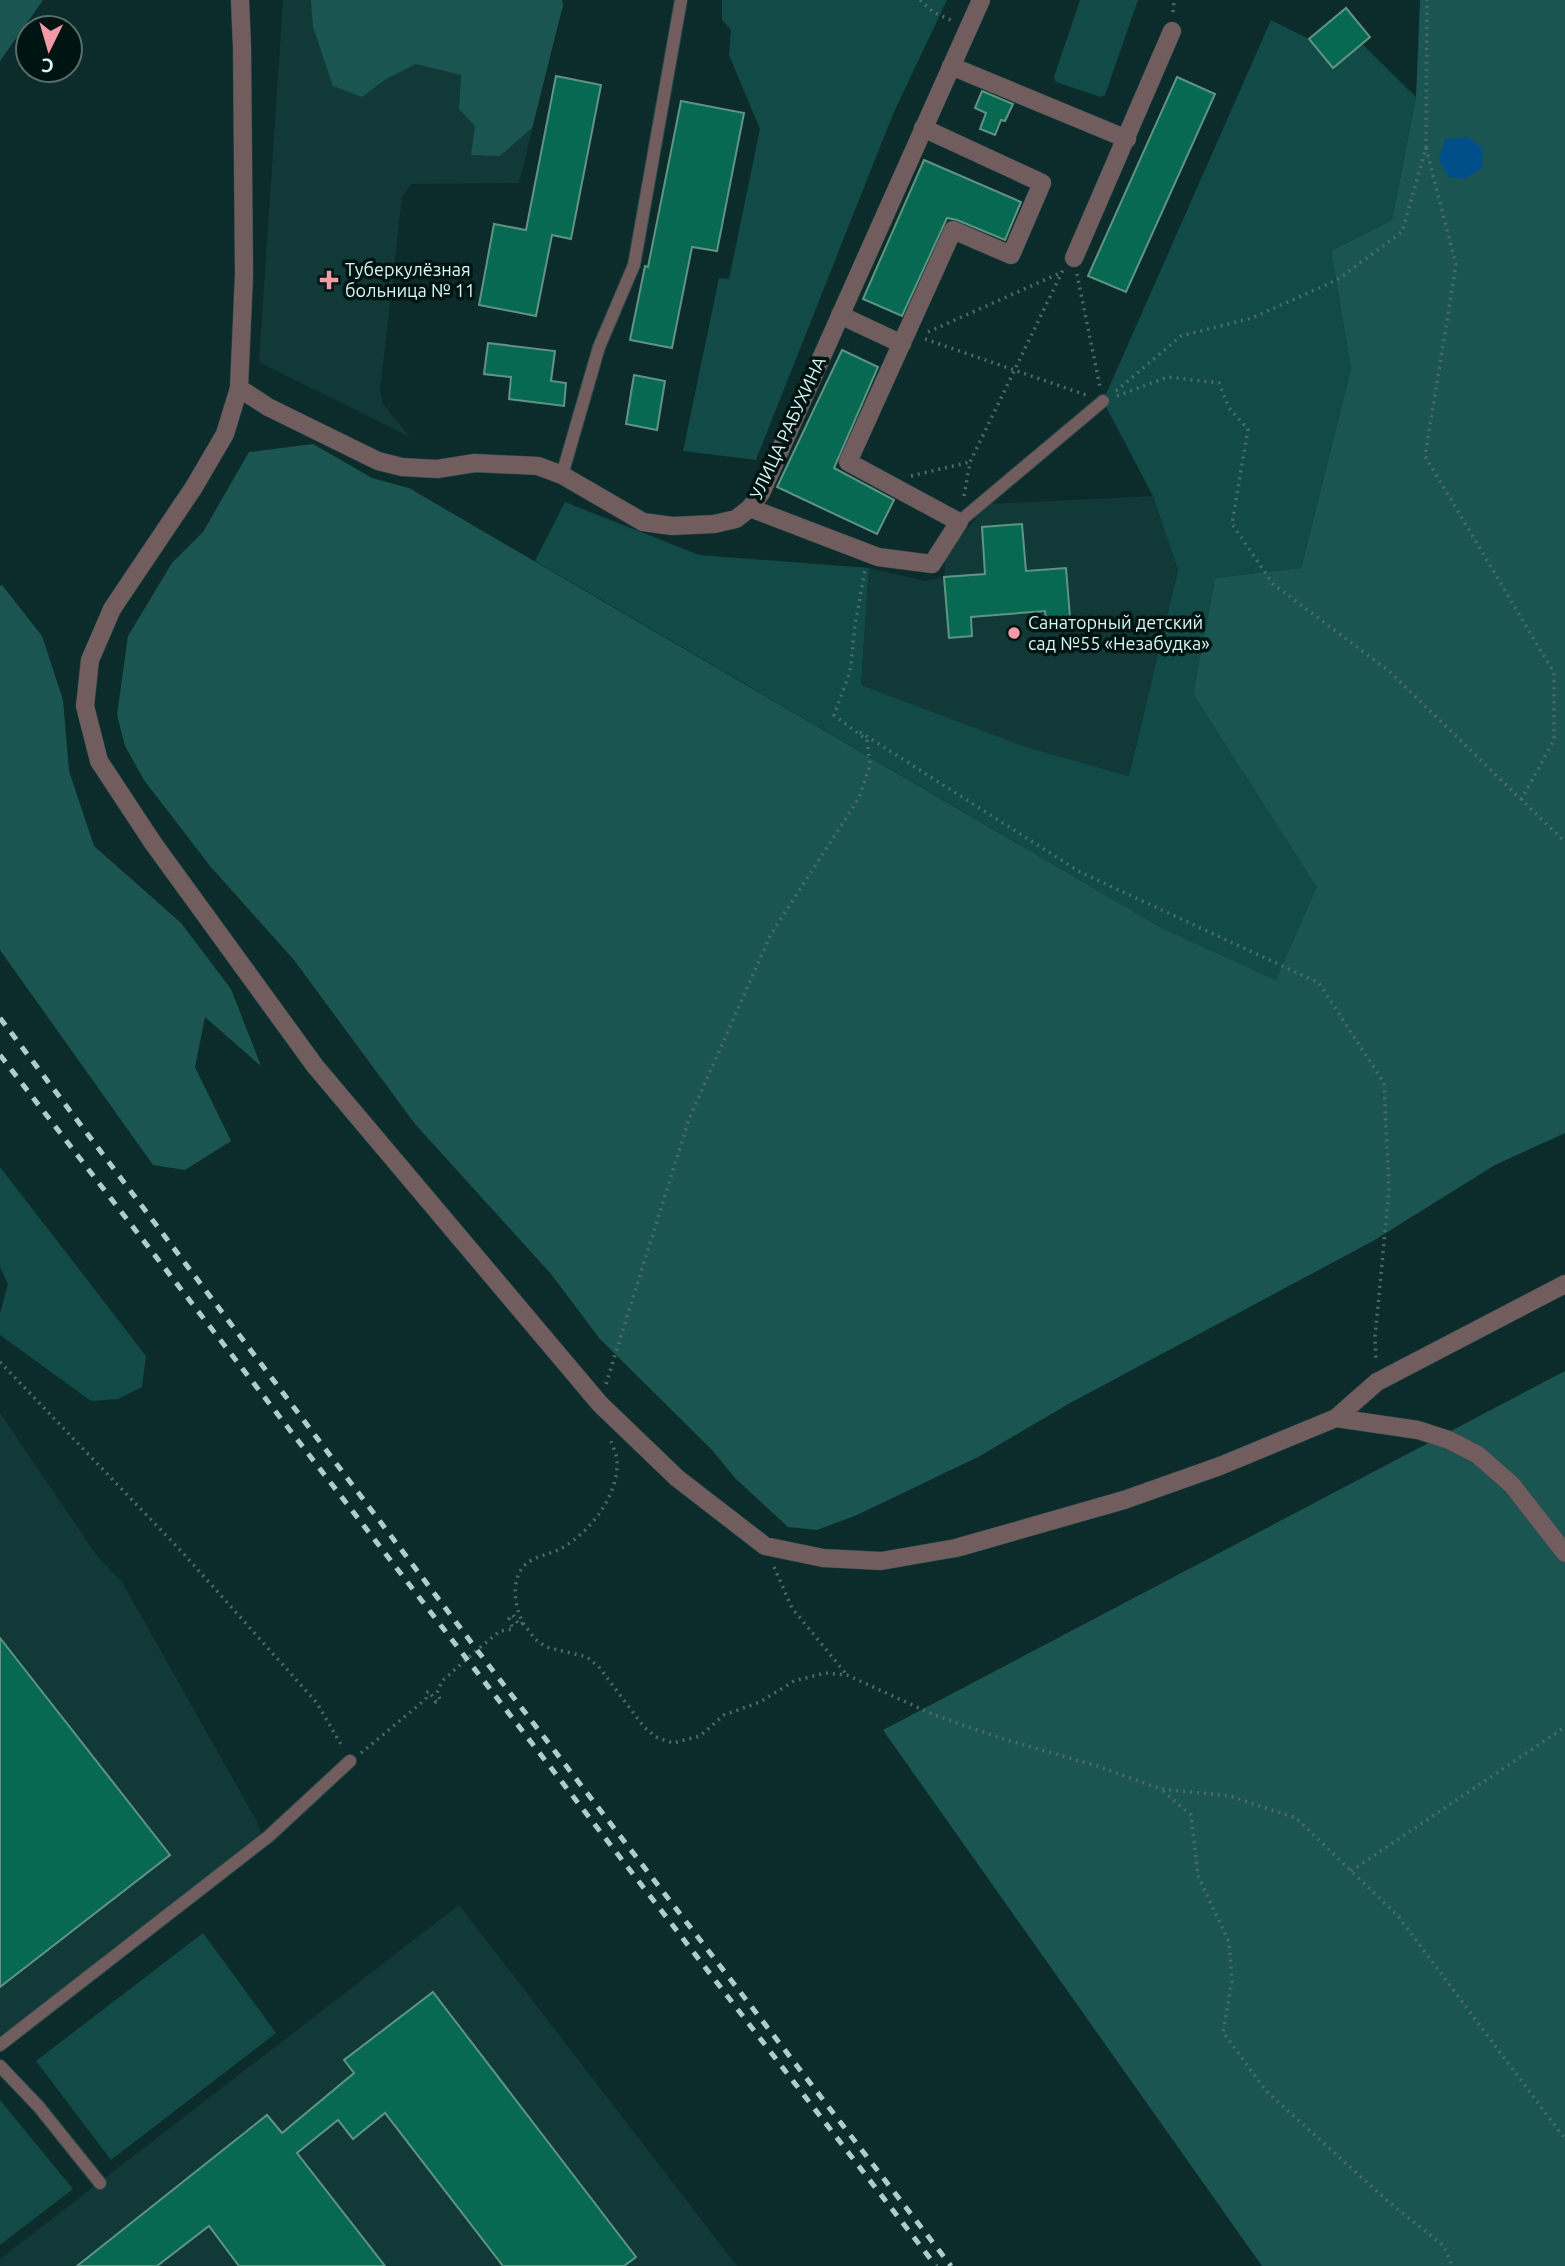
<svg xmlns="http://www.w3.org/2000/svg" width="1565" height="2266" viewBox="0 0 1565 2266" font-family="Ubuntu,sans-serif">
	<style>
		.built { fill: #113937 }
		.green { fill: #124a47 }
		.forest { fill: #1b5552 }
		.water { fill: #004f8b }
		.building { fill: #086952; stroke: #609482; stroke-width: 2 }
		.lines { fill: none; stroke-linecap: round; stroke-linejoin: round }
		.lane-casing { stroke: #294847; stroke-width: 14 }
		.street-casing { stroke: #294847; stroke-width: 19 }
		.path { stroke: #4b6a68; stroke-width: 3.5; stroke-dasharray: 2 5; stroke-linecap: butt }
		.lane { stroke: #715c5e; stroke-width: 12 }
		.street { stroke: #715c5e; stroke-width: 18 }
		.rail { stroke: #aecdca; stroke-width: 5; stroke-dasharray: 9 9; stroke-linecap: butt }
		.poi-dot { fill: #f39aa7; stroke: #001412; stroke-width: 2.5 }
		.labels { text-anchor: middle; stroke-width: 7; stroke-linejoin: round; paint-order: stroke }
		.poi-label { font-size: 18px; fill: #d9f7f4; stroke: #001412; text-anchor: start }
		.street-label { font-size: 18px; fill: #d9f7f4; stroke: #001412 }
	</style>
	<rect width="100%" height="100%" fill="#0c2c2b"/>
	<g class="built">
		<path d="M 283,0 L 562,0 L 563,5 L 519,183 L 411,184 L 402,197 L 380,391 L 383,404 L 410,437 L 259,362 Z"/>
		<path d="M 1153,496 L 1178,570 L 1129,776 L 1026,747 L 861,685 L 869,568 L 925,581 L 944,577 L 946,554 L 988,504 Z"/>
		<path d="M 0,1413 L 97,1556 L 122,1582 L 256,1820 L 261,1833 L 0,2036 Z"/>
		<path d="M 459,1905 L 737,2266 L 0,2266 L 0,2259 Z"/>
	</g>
	<g class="green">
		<path d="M 722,0 L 947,0 L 893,114 L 756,460 L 683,451 L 719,278 L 729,279 L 760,129 L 729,55 L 731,30 L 722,20 Z"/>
		<path d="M 1080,0 L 1138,0 L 1105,95 L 1100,97 L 1056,82 L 1054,77 Z"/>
		<path d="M 1271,20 L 1309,39 L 1333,68 L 1362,44 L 1416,97 L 1392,220 L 1331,251 L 1351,369 L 1301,568 L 1215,578 L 1193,694 L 1318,887 L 1276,980 L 1160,927 L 535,561 L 565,502 L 699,555 L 869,568 L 861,685 L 1026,747 L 1129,776 L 1178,570 L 1153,496 L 1103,401 Z"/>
		<path d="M 0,1167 L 146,1356 L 142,1387 L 118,1399 L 91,1401 L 0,1335 L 0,1314 L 8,1284 L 0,1267 Z"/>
		<path d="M 203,1933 L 276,2033 L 111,2160 L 36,2061 Z"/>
		<path d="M 0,2100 L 73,2189 L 0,2245 Z"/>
	</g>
	<g class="forest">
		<path d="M 0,0 L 43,0 L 0,61 Z"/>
		<path d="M 311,0 L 562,0 L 563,5 L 532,128 L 500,156 L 471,155 L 475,126 L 459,109 L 461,75 L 416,64 L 386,79 L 362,97 L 333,86 L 313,27 Z"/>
		<path d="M 1420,0 L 1565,0 L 1565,1133 L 1495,1165 L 1373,1241 L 1070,1403 L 980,1456 L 857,1515 L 817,1530 L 788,1527 L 736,1479 L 712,1450 L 600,1339 L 551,1274 L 415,1124 L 294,960 L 210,866 L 144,780 L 125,746 L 117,715 L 128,636 L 172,563 L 203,532 L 249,452 L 313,444 L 372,478 L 409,488 L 1160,927 L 1276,980 L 1317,887 L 1193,694 L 1215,578 L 1301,568 L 1351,369 L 1331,251 L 1392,220 L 1416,97 Z"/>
		<path d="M 2,585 L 42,636 L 63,700 L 69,771 L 94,846 L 181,923 L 231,989 L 261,1066 L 205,1017 L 195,1067 L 231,1141 L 185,1170 L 153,1165 L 0,950 L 0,586 Z"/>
		<path d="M 1565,1371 L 1565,2266 L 1262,2266 L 883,1730 Z"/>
	</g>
	<path class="water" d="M 1469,137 L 1483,149 L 1482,168 L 1464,179 L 1449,177 L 1439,160 L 1445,139 Z"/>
	<g class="building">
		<path d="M 1346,8 L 1370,37 L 1333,68 L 1309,39 Z"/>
		<path d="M 556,76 L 601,85 L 571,239 L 552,235 L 536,316 L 479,305 L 494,224 L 526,230 Z"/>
		<path d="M 1177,77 L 1215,94 L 1126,292 L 1088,276 Z"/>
		<path d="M 982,91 L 1013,104 L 1005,121 L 1001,120 L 995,135 L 980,129 L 986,113 L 975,108 Z"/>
		<path d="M 681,101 L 744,113 L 717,251 L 692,247 L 672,348 L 630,340 L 645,266 L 648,267 Z"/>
		<path d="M 924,160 L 1021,202 L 1005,240 L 957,220 L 947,218 L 902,316 L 863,299 Z"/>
		<path d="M 488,343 L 555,351 L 551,381 L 566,383 L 564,406 L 509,399 L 511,377 L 484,374 Z"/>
		<path d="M 842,350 L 878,367 L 834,468 L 894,500 L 877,534 L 777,487 Z"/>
		<path d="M 634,375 L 665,381 L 657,430 L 626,424 Z"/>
		<path d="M 1022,524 L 1026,571 L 1066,568 L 1071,629 L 1047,630 L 1045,611 L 971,617 L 972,636 L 949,638 L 944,577 L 985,574 L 982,527 Z"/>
		<path d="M 0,1638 L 170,1855 L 0,1987 Z"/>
		<path d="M 433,1992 L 636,2257 L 624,2266 L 503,2266 L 385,2113 L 353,2139 L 338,2120 L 297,2153 L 385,2266 L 239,2266 L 209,2226 L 157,2266 L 77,2266 L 267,2115 L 282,2133 L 354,2073 L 344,2060 Z"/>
	</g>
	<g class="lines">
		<g class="lane-casing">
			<g id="lane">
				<path d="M 562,475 L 599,347 L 634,265 L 681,0"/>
				<path d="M 959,522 L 1103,401"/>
				<path d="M 0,2045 L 269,1836 L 350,1761"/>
				<path d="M 0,2066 L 39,2107 L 100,2183"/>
			</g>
		</g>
		<g class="street-casing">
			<g id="street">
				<path d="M 240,0 L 242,47 L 244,275 L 239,388 L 225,434 L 194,487 L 112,609 L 90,660 L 85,706 L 99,761 L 153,843 L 315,1066 L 600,1404 L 677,1478 L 765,1546 L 823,1558 L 881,1561 L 956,1548 L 1124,1500 L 1220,1466 L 1336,1418 L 1418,1430 L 1449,1440 L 1478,1455 L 1512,1485 L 1565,1553"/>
				<path d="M 951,66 L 1127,139"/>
				<path d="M 1074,258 L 1172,31"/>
				<path d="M 840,315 L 902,344"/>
				<path d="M 239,388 L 268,407 L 378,461 L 402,467 L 437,469 L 475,463 L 538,466 L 562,475 L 643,522 L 672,526 L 714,524 L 736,519 L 750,508 L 761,493 L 981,0"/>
				<path d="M 750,508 L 878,557 L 932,564 L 959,522 L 848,462 L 953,230 L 1011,255 L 1042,183 L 923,128"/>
				<path d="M 1336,1418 L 1377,1382 L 1565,1284"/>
			</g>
		</g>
		<g class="path">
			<path d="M 920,0 L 933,12 L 953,21"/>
			<path d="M 1173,12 L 1174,0"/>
			<path d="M 1426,148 L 1456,265 L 1425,456 L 1554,673 L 1554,740 L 1521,800"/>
			<path d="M 1077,274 L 1100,387"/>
			<path d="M 928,332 L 1058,274"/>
			<path d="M 925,339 L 1086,395"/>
			<path d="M 1116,391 L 1181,336 L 1252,318 L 1337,280 L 1402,232 L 1426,148 L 1427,0"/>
			<path d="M 1117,396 L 1168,377 L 1219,383 L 1229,408 L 1248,429 L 1232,524 L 1273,584 L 1389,671 L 1565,842"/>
			<path d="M 911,476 L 970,462"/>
			<path d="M 964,496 L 970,462 L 1063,270"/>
			<path d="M 860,732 L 1080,872 L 1319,983 L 1384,1083 L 1389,1190 L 1375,1337 L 1376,1361"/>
			<path d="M 0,1362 L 182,1552 L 317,1703 L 343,1748"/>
			<path d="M 606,1384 L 689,1119 L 771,934 L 859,798 L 870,765 L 867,740 L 834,715 L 850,672 L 855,625 L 865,570"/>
			<path d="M 774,1567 L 792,1608 L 847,1675"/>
			<path d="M 523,1623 L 535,1639 L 546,1647 L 587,1657 L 599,1667 L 644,1727 L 656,1737 L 673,1743 L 700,1736 L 724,1715 L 760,1702 L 794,1681 L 825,1673 L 847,1675 L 932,1714 L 1000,1738 L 1097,1766 L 1161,1789 L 1230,1796 L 1296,1818 L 1398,1916 L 1565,2139"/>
			<path d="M 361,1753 L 420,1704 L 426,1698 L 426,1693 L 429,1691 L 436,1702 L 440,1699 L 437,1693 L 442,1681 L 477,1650 L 500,1631 L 513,1629 L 509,1618 L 513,1615 L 519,1625 L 523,1623 C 514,1606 510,1577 527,1563 C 536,1556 551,1554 562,1548 C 590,1532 619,1495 617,1461 C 617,1455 613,1447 611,1441"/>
			<path d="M 1163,1791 L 1191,1815 L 1198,1876 L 1229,1942 L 1232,1981 L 1223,2032 L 1266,2091 L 1391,2204 L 1444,2246 L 1452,2266"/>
			<path d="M 1351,1871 L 1565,1727"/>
		</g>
		<use href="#lane" class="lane"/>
		<use href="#street" class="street"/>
		<g class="rail">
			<path d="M 0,1018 L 477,1650 L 951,2266"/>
			<path d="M 0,1055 L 936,2266"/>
		</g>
	</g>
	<g class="poi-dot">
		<path d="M325.5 269.5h7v7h7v7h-7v7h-7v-7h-7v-7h7z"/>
		<circle cx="1014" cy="633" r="7"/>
	</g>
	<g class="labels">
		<g class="poi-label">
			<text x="345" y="276">Туберкулёзная<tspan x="345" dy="21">больница № 11</tspan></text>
			<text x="1028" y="629">Санаторный детский<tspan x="1028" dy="21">сад №55 «Незабудка»</tspan></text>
		</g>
		<g class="street-label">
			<text transform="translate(788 428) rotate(-65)" y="6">УЛИЦА РАБУХИНА</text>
		</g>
	</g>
	<g transform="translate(49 49) rotate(185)"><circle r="33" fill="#001412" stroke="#576f6c" stroke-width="2"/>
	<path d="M0-5L12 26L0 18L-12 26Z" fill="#f39aa7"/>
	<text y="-10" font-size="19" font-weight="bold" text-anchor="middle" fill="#d9f7f4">С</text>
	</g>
</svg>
